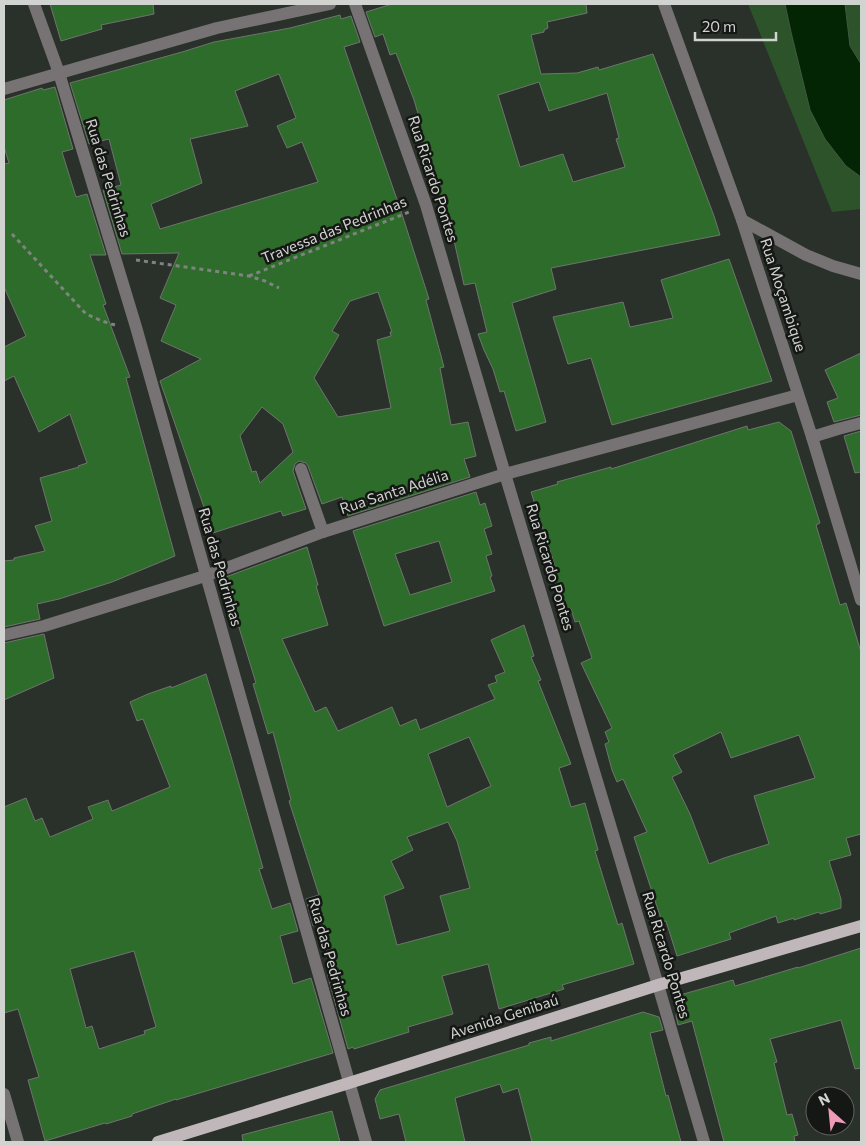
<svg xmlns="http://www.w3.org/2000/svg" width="865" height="1146" viewBox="0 0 865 1146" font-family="Commissioner,sans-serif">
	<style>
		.green { fill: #2d532b }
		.water { fill: #042503; stroke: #415940 }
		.building { fill: #2e6c2b; stroke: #6f746e; fill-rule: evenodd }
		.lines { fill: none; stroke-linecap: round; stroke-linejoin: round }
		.path { stroke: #808480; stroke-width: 3; stroke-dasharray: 4 4; stroke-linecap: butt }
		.minor { stroke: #777374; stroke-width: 12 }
		.major { stroke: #c0b7ba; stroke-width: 12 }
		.labels { text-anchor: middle; stroke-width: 5; stroke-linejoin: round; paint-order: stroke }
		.street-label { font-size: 15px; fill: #d0d3d0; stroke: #151714 }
	</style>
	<rect width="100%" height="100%" fill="#2a302a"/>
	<g class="green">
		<path d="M 748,4 L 785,4 L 791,32 L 798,56 L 846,166 L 861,177 L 861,209 L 832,212 Z"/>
		<path d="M 845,4 L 861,4 L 861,64 L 850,46 Z"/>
	</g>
	<path class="water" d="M 785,4 L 845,4 L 850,46 L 861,64 L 861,177 L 846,166 L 825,139 L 810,110 L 791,32 Z"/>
	<g class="building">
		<path d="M 50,4 L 153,4 L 154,14 L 101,25 L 102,29 L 61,41 Z"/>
		<path d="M 392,4 L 586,4 L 587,13 L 547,22 L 548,28 L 544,30 L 544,32 L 531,35 L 541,74 L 577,73 L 598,67 L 599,70 L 653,54 L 714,216 L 720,235 L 551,268 L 556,289 L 512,303 L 546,422 L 516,431 L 504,391 L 500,392 L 493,369 L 484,350 L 478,334 L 487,332 L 475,283 L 464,285 L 453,236 L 439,200 L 412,119 L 419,117 L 414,100 L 396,53 L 390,55 L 383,34 L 375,37 L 366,12 ZM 539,82 L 549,111 L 607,93 L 619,138 L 616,139 L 625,167 L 573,182 L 563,154 L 520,167 L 498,95 Z"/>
		<path d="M 340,15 L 341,19 L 351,16 L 360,42 L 344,47 L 401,211 L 429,299 L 426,300 L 444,367 L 440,368 L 451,425 L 468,422 L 476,456 L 464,459 L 470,477 L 348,516 L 342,497 L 322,504 L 308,466 L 306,463 L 299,461 L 295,464 L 293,471 L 306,509 L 283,516 L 281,511 L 213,533 L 160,381 L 201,359 L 161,341 L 176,305 L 160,298 L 179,253 L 122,254 L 103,190 L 121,185 L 109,139 L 89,144 L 70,83 L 182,52 L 214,42 L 290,28 ZM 279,74 L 296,118 L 277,126 L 287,148 L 302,142 L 318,182 L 160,229 L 151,204 L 202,183 L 190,139 L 248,126 L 235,91 ZM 378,292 L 392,332 L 390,332 L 391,336 L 377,340 L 391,408 L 338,417 L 314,378 L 339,335 L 332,331 L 350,301 ZM 262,407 L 283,424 L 293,452 L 260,483 L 256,471 L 252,472 L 240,436 Z"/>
		<path d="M 55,87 L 73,149 L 62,152 L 76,197 L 87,194 L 106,255 L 90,255 L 106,304 L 103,305 L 130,377 L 126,378 L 175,556 L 112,582 L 59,599 L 37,604 L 40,619 L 4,627 L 4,561 L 14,560 L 14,558 L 45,551 L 35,526 L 52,521 L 40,478 L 79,467 L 78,466 L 87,463 L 70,414 L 39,432 L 14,376 L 4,381 L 4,347 L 26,336 L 4,287 L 4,164 L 9,163 L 4,147 L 4,100 L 42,88 L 43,90 Z"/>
		<path d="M 729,259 L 772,381 L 612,425 L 591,358 L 568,364 L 553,317 L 623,302 L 630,327 L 673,318 L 661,280 Z"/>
		<path d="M 861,353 L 861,415 L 834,422 L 827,402 L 838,398 L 825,370 Z"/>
		<path d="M 779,422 L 791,431 L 820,523 L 816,525 L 840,605 L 846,603 L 861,652 L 861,834 L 846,838 L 851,855 L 829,861 L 841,899 L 841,908 L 820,914 L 819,912 L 794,920 L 794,918 L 778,923 L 776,916 L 729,933 L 731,939 L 677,956 L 666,921 L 662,922 L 634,837 L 647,832 L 623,779 L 617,782 L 612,770 L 605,744 L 609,742 L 605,732 L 612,728 L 581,663 L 592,658 L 579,621 L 575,622 L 571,609 L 563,612 L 551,567 L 555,566 L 531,492 L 558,484 L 557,482 L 611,467 L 611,469 L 747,426 L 748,430 ZM 721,732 L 731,758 L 799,735 L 815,778 L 754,796 L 769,844 L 724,858 L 709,864 L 690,814 L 672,777 L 682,772 L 673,755 Z"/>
		<path d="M 861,431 L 861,472 L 855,473 L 844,436 Z"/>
		<path d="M 476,492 L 480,505 L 485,503 L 492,526 L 484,529 L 492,554 L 486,556 L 492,576 L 490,577 L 495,591 L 384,626 L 353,531 ZM 439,541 L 452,582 L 410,595 L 395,554 Z"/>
		<path d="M 307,547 L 318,585 L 316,586 L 328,625 L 282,639 L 315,712 L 326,707 L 338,731 L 392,707 L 400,726 L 416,719 L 420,730 L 495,699 L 488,685 L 497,682 L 495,676 L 505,672 L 491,640 L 524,625 L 534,656 L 531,657 L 541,680 L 538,681 L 571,764 L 559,768 L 571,807 L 585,803 L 598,850 L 595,851 L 607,890 L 618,925 L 622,923 L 634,964 L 562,985 L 564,989 L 499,1009 L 488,964 L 442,976 L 453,1014 L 408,1027 L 409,1032 L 354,1049 L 353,1047 L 348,1049 L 327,973 L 332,972 L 319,924 L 313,926 L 306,899 L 319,895 L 289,801 L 291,800 L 273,732 L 268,734 L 253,684 L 256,683 L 237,621 L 223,578 ZM 469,737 L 491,786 L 447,807 L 428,754 ZM 448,822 L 457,841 L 470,888 L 440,896 L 450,931 L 397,945 L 384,896 L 404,888 L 391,861 L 413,850 L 407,837 Z"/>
		<path d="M 44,634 L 54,678 L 4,700 L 4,643 Z"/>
		<path d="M 206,674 L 230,753 L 263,868 L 259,869 L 272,909 L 290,903 L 298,931 L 280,936 L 293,984 L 311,978 L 333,1053 L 176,1100 L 176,1099 L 132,1114 L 132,1116 L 106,1124 L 105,1123 L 45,1141 L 28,1080 L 39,1077 L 18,1009 L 4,1013 L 4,807 L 26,798 L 35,821 L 42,818 L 50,837 L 93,819 L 88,807 L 108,800 L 112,811 L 170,787 L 143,719 L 137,721 L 130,702 L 148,694 L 171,686 L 171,688 ZM 134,951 L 156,1027 L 144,1031 L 145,1034 L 99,1049 L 92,1026 L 86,1028 L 70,969 Z"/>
		<path d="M 861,948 L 861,1068 L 855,1069 L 841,1020 L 770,1039 L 777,1062 L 774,1063 L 787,1115 L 792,1114 L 798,1135 L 794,1136 L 795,1142 L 724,1142 L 692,1021 L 678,1025 L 676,1016 L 680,995 L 733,980 L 735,986 L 798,967 L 798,968 Z"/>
		<path d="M 643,1012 L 659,1017 L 663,1030 L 650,1033 L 666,1096 L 668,1095 L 681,1142 L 532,1142 L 518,1088 L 503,1093 L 500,1084 L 455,1098 L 465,1142 L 406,1142 L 399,1114 L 380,1119 L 375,1099 L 380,1090 L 529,1045 L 529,1043 L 551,1037 L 551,1041 Z"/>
		<path d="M 332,1111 L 340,1142 L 243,1142 L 242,1135 Z"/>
	</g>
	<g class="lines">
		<g class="path">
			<path d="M 12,234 L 86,314 L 102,321 L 115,325"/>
			<path d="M 136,260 L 249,276 L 265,281 L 279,288"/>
			<path d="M 249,276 L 409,212"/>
		</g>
		<g class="minor">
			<path d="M 34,4 L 59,73 L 136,327 L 366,1142"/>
			<path d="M 355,4 L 426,205 L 505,474 L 658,985 L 704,1142"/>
			<path d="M 664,4 L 742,220 L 812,437 L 861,600"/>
			<path d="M 4,89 L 217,28 L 330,4"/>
			<path d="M 742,220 L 806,255 L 833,266 L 861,274"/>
			<path d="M 812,437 L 838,429 L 861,423"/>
			<path d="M 301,469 L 323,532"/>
			<path d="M 4,635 L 44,626 L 205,576 L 323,532 L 505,474 L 798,395"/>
			<path d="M 4,1094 L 18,1142"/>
		</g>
		<path class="major" d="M 158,1142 L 349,1083 L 658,985 L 861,926"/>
	</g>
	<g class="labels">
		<g class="street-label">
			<text transform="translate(108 178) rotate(73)" y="5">Rua das Pedrinhas</text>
			<text transform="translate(433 179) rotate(72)" y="5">Rua Ricardo Pontes</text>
			<text transform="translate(334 230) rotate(-22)" y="5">Travessa das Pedrinhas</text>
			<text transform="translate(783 295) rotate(72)" y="5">Rua Moçambique</text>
			<text transform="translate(394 492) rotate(-18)" y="5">Rua Santa Adélia</text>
			<text transform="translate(220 567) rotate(74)" y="5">Rua das Pedrinhas</text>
			<text transform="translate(550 567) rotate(73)" y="5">Rua Ricardo Pontes</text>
			<text transform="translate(666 955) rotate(73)" y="5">Rua Ricardo Pontes</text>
			<text transform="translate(330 957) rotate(74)" y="5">Rua das Pedrinhas</text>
			<text transform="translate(504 1017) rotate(-18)" y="5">Avenida Genibaú</text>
		</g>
	</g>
	<rect width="865" height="1146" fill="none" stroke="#d0d3d0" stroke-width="10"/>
	<g transform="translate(830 1111) rotate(333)"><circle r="24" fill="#151714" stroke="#60625f"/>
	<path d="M0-4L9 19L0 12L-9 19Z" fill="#ef9ab8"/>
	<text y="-8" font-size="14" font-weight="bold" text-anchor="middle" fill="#d0d3d0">N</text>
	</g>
	<path d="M695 32v8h81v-8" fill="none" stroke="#d0d3d0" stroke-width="2.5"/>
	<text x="702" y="32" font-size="15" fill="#d0d3d0" stroke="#151714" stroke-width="4" paint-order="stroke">20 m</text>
</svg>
